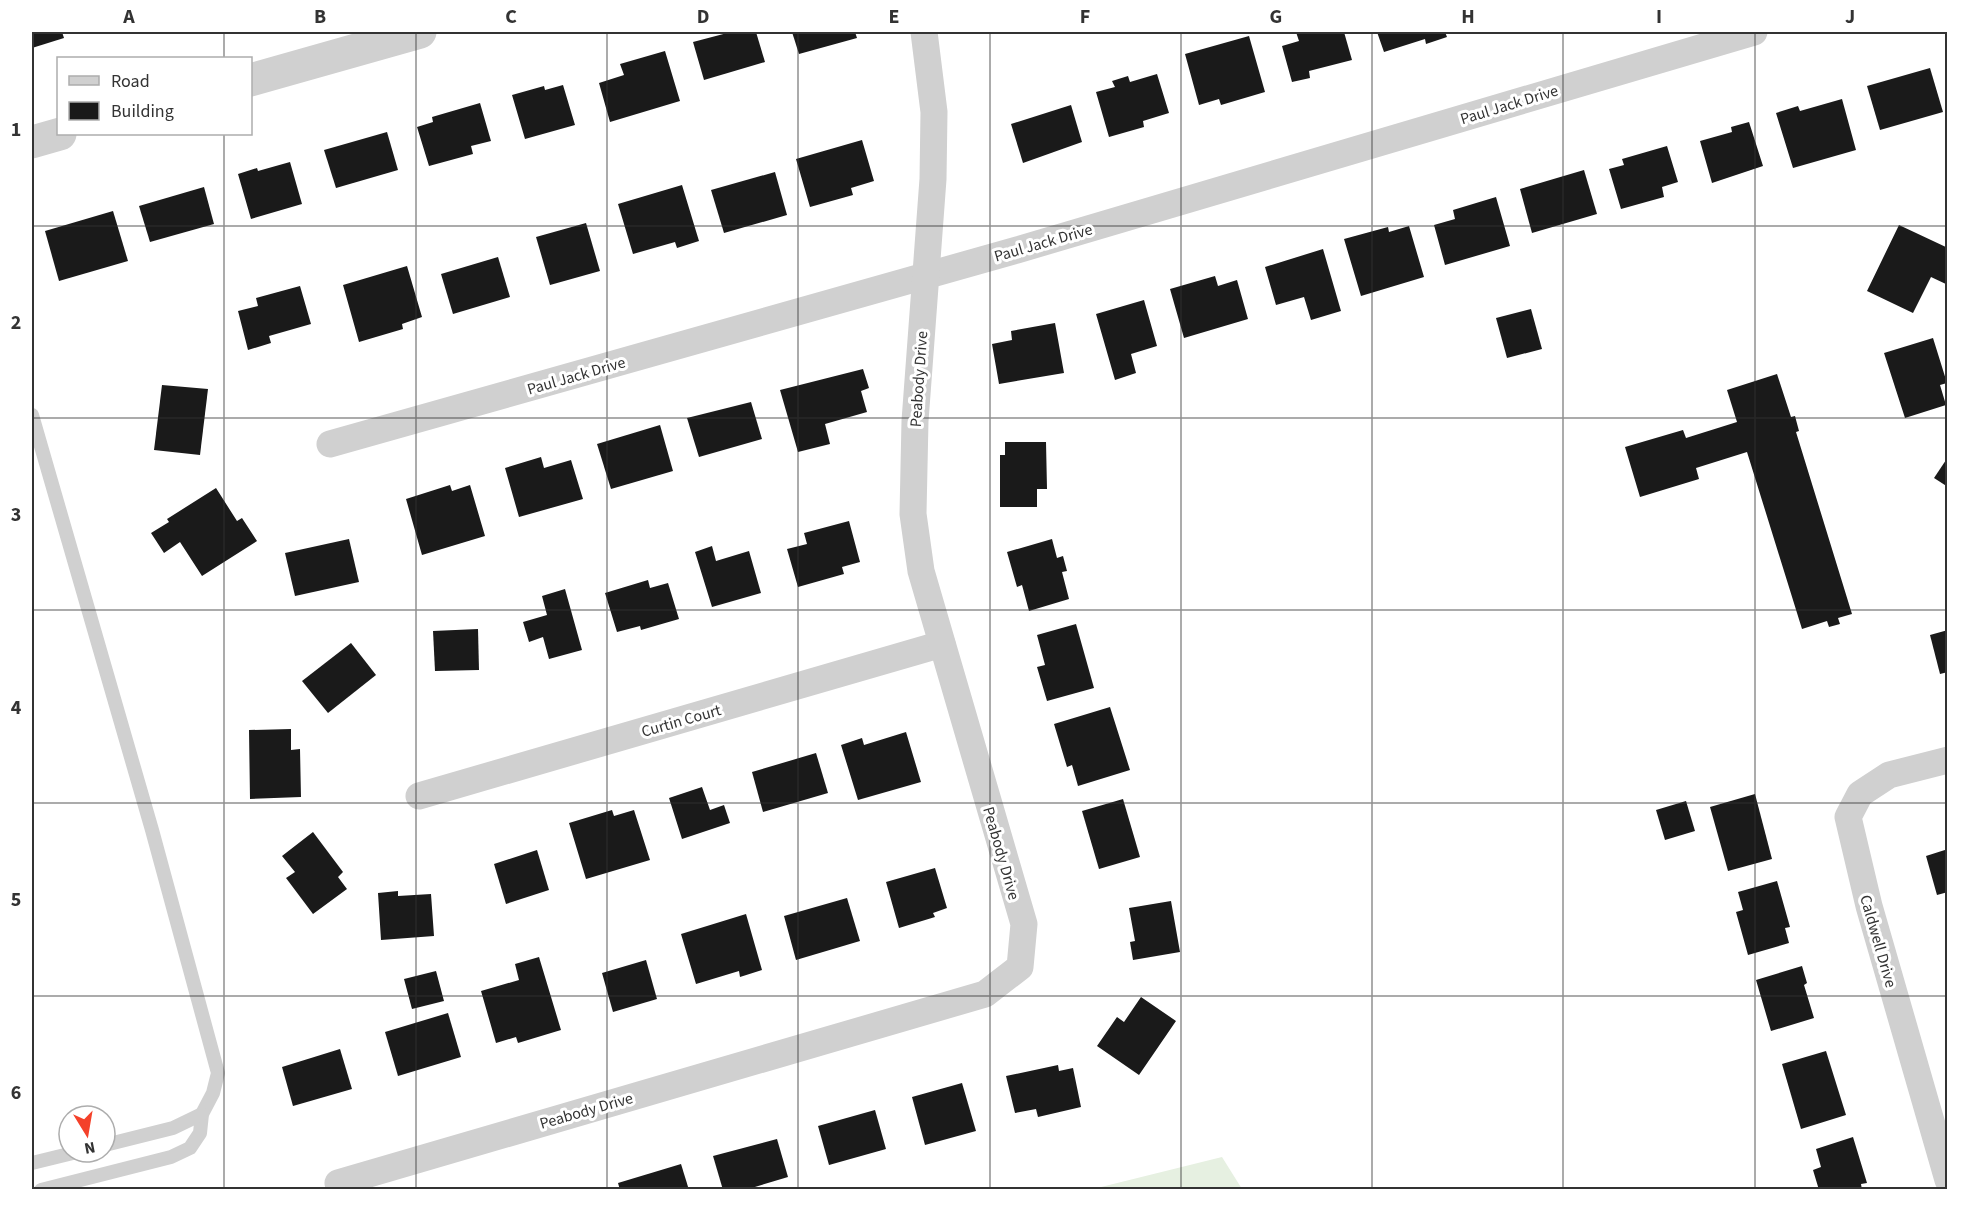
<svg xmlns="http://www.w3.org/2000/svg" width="1979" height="1221" viewBox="0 0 1979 1221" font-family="'Source Sans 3',sans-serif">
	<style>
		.green { fill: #e6f0e1 }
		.building { fill: #1a1a1a }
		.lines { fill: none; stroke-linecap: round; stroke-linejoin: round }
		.service { stroke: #d0d0d0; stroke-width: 14 }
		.minor { stroke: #d0d0d0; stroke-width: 27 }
		.tertiary { stroke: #d0d0d0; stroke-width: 33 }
		.grid { fill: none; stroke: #333; stroke-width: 1.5; stroke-opacity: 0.55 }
		.labels { text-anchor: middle; stroke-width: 6; stroke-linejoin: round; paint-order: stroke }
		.street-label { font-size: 16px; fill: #333; stroke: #fff }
		.neatline { fill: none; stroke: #333; stroke-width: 2 }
		.grid-label { font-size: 20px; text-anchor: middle; font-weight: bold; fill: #333 }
	</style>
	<rect width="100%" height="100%" fill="#fff"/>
	<path class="green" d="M 1222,1157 L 1242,1189 L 1093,1189 Z"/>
	<g class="building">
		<path d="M 32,32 L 62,32 L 64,38 L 32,48 Z"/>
		<path d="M 731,32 L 756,32 L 765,62 L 704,80 L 693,42 Z"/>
		<path d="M 792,32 L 855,32 L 857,38 L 799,54 Z"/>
		<path d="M 1296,32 L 1344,32 L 1352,60 L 1309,71 L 1310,78 L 1292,82 L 1282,46 L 1299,41 Z"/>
		<path d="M 1377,32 L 1445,32 L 1447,37 L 1426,44 L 1425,39 L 1384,52 Z"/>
		<path d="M 1249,36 L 1265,92 L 1221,105 L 1219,99 L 1199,105 L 1185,54 Z"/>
		<path d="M 665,51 L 680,101 L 610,122 L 599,83 L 624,75 L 620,64 Z"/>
		<path d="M 1930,68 L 1943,112 L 1880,130 L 1867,86 Z"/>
		<path d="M 1157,74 L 1169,113 L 1143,121 L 1144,127 L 1109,137 L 1096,92 L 1115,87 L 1112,81 L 1128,76 L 1130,82 Z"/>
		<path d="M 563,85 L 575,125 L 525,139 L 512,95 L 544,86 L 545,90 Z"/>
		<path d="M 1842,99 L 1856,150 L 1793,168 L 1776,113 L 1798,106 L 1800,111 Z"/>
		<path d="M 480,103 L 491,141 L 471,146 L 473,154 L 429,166 L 417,127 L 433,122 L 432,117 Z"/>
		<path d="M 1071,105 L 1082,142 L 1023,163 L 1011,124 Z"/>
		<path d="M 1749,122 L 1763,166 L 1712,183 L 1700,141 L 1732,132 L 1731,127 Z"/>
		<path d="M 387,132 L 398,170 L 336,188 L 324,150 Z"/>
		<path d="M 862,140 L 874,181 L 851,188 L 853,195 L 810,207 L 796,159 Z"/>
		<path d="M 1667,146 L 1678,182 L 1662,187 L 1664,197 L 1621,209 L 1609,169 L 1624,165 L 1622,159 Z"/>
		<path d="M 290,162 L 302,204 L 251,219 L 238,174 L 257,168 L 258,171 Z"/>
		<path d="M 1584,170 L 1597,214 L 1532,233 L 1520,189 Z"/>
		<path d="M 775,172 L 787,215 L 724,233 L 711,190 Z"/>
		<path d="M 682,185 L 699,241 L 677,248 L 675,242 L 633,254 L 618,204 Z"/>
		<path d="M 204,187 L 214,224 L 150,242 L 139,206 Z"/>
		<path d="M 1496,197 L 1510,246 L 1445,265 L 1434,225 L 1455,219 L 1453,210 Z"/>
		<path d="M 113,211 L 128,261 L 59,281 L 45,231 Z"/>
		<path d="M 586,223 L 600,271 L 550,285 L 536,237 Z"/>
		<path d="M 1899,225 L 1948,248 L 1948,285 L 1931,277 L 1913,313 L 1867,291 Z"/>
		<path d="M 1409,226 L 1424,277 L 1361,296 L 1344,239 L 1388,227 L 1389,232 Z"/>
		<path d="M 1323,249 L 1341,311 L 1311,320 L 1304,297 L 1276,305 L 1265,267 Z"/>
		<path d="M 498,257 L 510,297 L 453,314 L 441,274 Z"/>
		<path d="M 407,266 L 422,317 L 402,324 L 403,329 L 359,342 L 343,285 Z"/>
		<path d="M 1215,276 L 1218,286 L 1237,280 L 1248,319 L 1184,338 L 1170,289 Z"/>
		<path d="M 300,286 L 311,324 L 269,336 L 271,343 L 248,350 L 238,311 L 258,306 L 256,298 Z"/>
		<path d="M 1144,300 L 1157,346 L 1131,354 L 1136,373 L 1115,380 L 1096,314 Z"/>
		<path d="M 1531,309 L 1542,349 L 1507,358 L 1496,318 Z"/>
		<path d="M 1055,323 L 1064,373 L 999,384 L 992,344 L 1012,340 L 1011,331 Z"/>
		<path d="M 1933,338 L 1947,383 L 1940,385 L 1946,405 L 1905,418 L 1884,353 Z"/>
		<path d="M 863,369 L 869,388 L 861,391 L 867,412 L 825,424 L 830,444 L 798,452 L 780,390 Z"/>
		<path d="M 1777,374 L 1791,417 L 1795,416 L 1799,431 L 1796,432 L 1852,614 L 1838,618 L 1840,624 L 1829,627 L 1827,621 L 1802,629 L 1747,452 L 1696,468 L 1699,479 L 1640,497 L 1625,447 L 1683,430 L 1686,438 L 1737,422 L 1727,390 Z"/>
		<path d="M 162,385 L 208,389 L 200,455 L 154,450 Z"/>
		<path d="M 751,402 L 762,439 L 699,457 L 687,418 Z"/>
		<path d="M 660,425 L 673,471 L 611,489 L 597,444 Z"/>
		<path d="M 1005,442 L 1046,442 L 1047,489 L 1037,489 L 1037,507 L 1000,507 L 1000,455 L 1005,455 Z"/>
		<path d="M 541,457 L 544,468 L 571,460 L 583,499 L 519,517 L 505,468 Z"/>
		<path d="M 1948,457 L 1948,487 L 1934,478 Z"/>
		<path d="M 450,485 L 452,491 L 470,485 L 485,536 L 422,555 L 406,499 Z"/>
		<path d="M 216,488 L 237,521 L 242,518 L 257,541 L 202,576 L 180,542 L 164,553 L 151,533 L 169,522 L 167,519 Z"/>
		<path d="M 849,521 L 860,562 L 842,567 L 844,574 L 798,587 L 787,549 L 807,544 L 804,533 Z"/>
		<path d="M 349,539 L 359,582 L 295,596 L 285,553 Z"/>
		<path d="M 1052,539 L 1057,558 L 1063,556 L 1067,571 L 1062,572 L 1069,599 L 1029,611 L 1022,585 L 1017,587 L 1007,552 Z"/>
		<path d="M 712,546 L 716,561 L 749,551 L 761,593 L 712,607 L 695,552 Z"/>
		<path d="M 648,580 L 650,588 L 668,583 L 679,619 L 641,630 L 640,626 L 617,632 L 605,593 Z"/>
		<path d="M 565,589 L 582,650 L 549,659 L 543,637 L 529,642 L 523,622 L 547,615 L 542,596 Z"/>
		<path d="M 1076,624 L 1094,688 L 1047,701 L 1037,667 L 1045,665 L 1037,635 Z"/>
		<path d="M 478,629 L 479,670 L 435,671 L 433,631 Z"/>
		<path d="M 1948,630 L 1948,672 L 1940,674 L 1930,635 Z"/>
		<path d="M 351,643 L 376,675 L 328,713 L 302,681 Z"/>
		<path d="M 1110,707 L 1130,770 L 1078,786 L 1072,765 L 1067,767 L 1054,724 Z"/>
		<path d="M 291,729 L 291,750 L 300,749 L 301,797 L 250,799 L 249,730 Z"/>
		<path d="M 906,732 L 921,782 L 858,800 L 841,745 L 862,738 L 864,745 Z"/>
		<path d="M 816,753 L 828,793 L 763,812 L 752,772 Z"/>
		<path d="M 702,787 L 710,810 L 724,805 L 730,823 L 682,839 L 669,798 Z"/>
		<path d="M 1755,794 L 1772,859 L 1728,871 L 1710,807 Z"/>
		<path d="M 1123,799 L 1140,857 L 1099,869 L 1082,811 Z"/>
		<path d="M 1686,801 L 1695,831 L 1665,840 L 1656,810 Z"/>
		<path d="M 612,810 L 614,816 L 634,810 L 650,860 L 586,879 L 569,823 Z"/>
		<path d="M 313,832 L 343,872 L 338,877 L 347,889 L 313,914 L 286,878 L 295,872 L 282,856 Z"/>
		<path d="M 1948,849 L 1948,892 L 1937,895 L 1926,856 Z"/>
		<path d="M 537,850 L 549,890 L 506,904 L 494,864 Z"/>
		<path d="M 935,868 L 947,908 L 933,913 L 935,917 L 899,928 L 886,882 Z"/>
		<path d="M 1777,881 L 1790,927 L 1785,928 L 1789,943 L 1748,955 L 1736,912 L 1743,910 L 1738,892 Z"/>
		<path d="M 398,891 L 398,896 L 431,894 L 434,936 L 381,940 L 378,893 Z"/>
		<path d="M 847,898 L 860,941 L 796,960 L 784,916 Z"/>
		<path d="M 1171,901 L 1180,952 L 1133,960 L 1130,942 L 1135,941 L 1129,908 Z"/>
		<path d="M 746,914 L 762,970 L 740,977 L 739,971 L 696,984 L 681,934 Z"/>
		<path d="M 539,957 L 561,1030 L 518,1043 L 516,1037 L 496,1043 L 481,991 L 519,980 L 515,964 Z"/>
		<path d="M 646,960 L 657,999 L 613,1012 L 602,973 Z"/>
		<path d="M 1802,966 L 1807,983 L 1804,985 L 1814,1018 L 1771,1031 L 1756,980 Z"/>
		<path d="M 436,971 L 444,1001 L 412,1009 L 404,979 Z"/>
		<path d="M 1141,997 L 1176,1021 L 1139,1075 L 1097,1046 L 1117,1017 L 1124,1022 Z"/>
		<path d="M 448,1013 L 461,1057 L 398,1076 L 385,1032 Z"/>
		<path d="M 340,1049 L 352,1089 L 293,1106 L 282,1067 Z"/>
		<path d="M 1826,1051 L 1846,1115 L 1801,1129 L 1782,1064 Z"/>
		<path d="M 1058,1065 L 1059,1071 L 1073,1068 L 1081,1107 L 1038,1117 L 1036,1109 L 1015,1113 L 1006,1076 Z"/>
		<path d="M 962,1083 L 976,1131 L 925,1145 L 912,1097 Z"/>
		<path d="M 875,1110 L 886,1149 L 829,1165 L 818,1126 Z"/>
		<path d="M 1853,1137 L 1867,1183 L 1861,1184 L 1862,1190 L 1819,1190 L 1813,1170 L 1821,1167 L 1816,1149 Z"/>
		<path d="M 777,1139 L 788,1177 L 745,1190 L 723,1190 L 713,1156 Z"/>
		<path d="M 681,1164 L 689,1190 L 620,1190 L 618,1183 Z"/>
	</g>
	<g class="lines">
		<g class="service">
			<path d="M 32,415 L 152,830 L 218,1073 L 213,1093 L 202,1114 L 200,1133 L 190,1148 L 171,1157 L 41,1190"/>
			<path d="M 105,1145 L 173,1128 L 202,1114"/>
			<path d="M 32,1163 L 77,1152"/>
		</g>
		<g class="minor">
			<path d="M 330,444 L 1017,250 L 1754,32"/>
			<path d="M 1948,760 L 1889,775 L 1860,794 L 1848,817 L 1869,906 L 1948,1180"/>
			<path d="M 419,796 L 942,644"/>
			<path d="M 338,1183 L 985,994 L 1020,967 L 1024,924 L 921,571 L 913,514 L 915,421 L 933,179 L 934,112 L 924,32"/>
		</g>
		<g class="tertiary">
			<path d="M 250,80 L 420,32"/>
			<path d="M 32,142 L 60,134"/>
		</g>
	</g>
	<path class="grid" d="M 224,32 L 224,58M 416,32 L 416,1190M 607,32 L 607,1190M 798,32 L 798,1190M 990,32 L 990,1190M 1181,32 L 1181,1190M 1372,32 L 1372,1190M 1563,32 L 1563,1190M 1755,32 L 1755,1190M 224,134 L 224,1190M 32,226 L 1948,226M 32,418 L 1948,418M 32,610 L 1948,610M 32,803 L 1948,803M 32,996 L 1948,996"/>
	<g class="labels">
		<g class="street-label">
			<text transform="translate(1509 104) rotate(-17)" y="6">Paul Jack Drive</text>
			<text transform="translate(1043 242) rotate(-16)" y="6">Paul Jack Drive</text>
			<text transform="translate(576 375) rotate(-16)" y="6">Paul Jack Drive</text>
			<text transform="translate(918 379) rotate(-86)" y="6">Peabody Drive</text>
			<text transform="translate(681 720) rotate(-16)" y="6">Curtin Court</text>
			<text transform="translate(1002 853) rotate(74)" y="6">Peabody Drive</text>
			<text transform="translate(1879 941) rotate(74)" y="6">Caldwell Drive</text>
			<text transform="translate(586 1110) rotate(-16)" y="6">Peabody Drive</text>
		</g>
	</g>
	<rect width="1979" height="1221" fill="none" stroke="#ffffff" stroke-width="66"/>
	<rect x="57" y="57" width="195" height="78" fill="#ffffff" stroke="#adadad" stroke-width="1.5"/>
	<rect x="69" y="76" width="30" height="9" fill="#d0d0d0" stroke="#adadad" stroke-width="1.5"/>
	<text x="111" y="87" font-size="18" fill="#333333">Road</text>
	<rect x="69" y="102" width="30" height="18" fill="#1a1a1a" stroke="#adadad" stroke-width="1.5"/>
	<text x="111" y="117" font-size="18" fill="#333333">Building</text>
	<g transform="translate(87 1134) rotate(169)"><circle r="28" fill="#ffffff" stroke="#adadad" stroke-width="1.5"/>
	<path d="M0-4.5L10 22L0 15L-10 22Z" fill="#f4412a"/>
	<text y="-9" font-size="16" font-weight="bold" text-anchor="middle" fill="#333333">N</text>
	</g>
	<rect x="33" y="33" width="1913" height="1155" class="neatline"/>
	<g class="grid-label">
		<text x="129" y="23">A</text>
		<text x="320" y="23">B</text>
		<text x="511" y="23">C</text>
		<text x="703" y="23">D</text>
		<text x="894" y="23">E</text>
		<text x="1085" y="23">F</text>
		<text x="1276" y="23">G</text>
		<text x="1468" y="23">H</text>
		<text x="1659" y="23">I</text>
		<text x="1850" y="23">J</text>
		<text x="16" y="136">1</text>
		<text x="16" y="329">2</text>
		<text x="16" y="521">3</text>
		<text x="16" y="714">4</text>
		<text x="16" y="906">5</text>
		<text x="16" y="1099">6</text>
	</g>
</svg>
